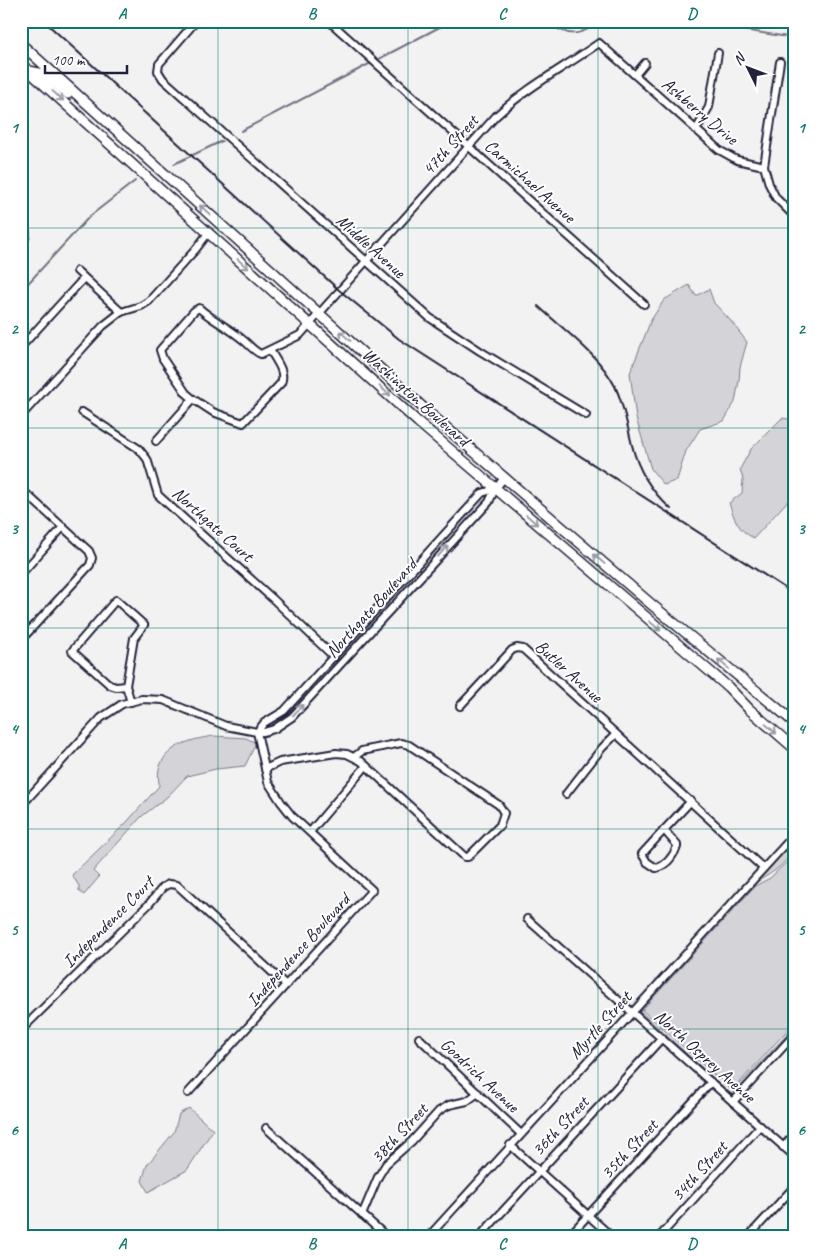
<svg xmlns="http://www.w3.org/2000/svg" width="815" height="1257" viewBox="0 0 815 1257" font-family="Caveat,sans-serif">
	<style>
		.green { fill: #d3d3d8; stroke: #7a7a8a }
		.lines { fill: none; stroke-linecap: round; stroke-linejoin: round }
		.stream { stroke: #727282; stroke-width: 2 }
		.minor-casing { stroke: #22223b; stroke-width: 10 }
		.major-casing { stroke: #22223b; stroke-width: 12 }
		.minor { stroke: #fff; stroke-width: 6 }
		.major { stroke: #fff; stroke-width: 9 }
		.rail { stroke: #22223b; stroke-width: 2 }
		.oneway { stroke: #9c9ca7 }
		.grid { fill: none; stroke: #0f766e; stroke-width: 1; stroke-opacity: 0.55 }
		.labels { text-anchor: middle; stroke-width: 4; stroke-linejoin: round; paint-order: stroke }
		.street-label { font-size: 18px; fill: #22223b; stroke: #fff }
		.neatline { fill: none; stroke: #0f766e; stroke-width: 2 }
		.grid-label { font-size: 16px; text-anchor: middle; font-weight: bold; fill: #0f766e }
	</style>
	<rect width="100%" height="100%" fill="#f2f2f3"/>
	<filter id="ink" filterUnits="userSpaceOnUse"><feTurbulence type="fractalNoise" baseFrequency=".02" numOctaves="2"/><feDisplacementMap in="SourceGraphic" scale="10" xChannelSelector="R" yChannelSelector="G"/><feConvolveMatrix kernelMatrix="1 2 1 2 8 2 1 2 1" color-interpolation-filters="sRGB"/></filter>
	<g filter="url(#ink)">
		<g class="green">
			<path d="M 365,21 L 399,21 L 376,29 Z"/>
			<path d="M 689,285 L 696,296 L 709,289 L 714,303 L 730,320 L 747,342 L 740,367 L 739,381 L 735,402 L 724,421 L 700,429 L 686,451 L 677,480 L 664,485 L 651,469 L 636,418 L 630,373 L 651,320 L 664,300 Z"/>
			<path d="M 782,418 L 794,420 L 794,494 L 754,538 C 738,531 734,518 729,503 L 742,493 L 743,479 L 740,469 L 751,449 Z"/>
			<path d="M 214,736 L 246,738 L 256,743 L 245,766 L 216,769 L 187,776 L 167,797 L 141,817 L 93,871 L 99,877 L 84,895 L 79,891 L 79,886 L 72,875 L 126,823 L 159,786 C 159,780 157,772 160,766 C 168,744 194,739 214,736 Z"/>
			<path d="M 794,839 C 794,861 771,874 753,884 Z"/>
			<path d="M 794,855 L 794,1023 L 732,1091 L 642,1010 L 755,886 L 770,878 Z"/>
			<path d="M 639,1010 L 731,1094 L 794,1027 L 794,1031 L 733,1097 L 637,1012 Z"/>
			<path d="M 189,1108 L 213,1130 L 187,1170 L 148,1192 L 142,1181 L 147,1165 L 174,1132 L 179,1114 Z"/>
		</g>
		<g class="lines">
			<g class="stream">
				<path d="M 546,21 C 569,39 579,36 602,21"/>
				<path d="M 687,21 L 794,38"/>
				<path d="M 375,61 L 451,21"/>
				<path d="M 241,131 L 371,63"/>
				<path d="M 174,164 L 222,141"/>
				<path d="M 21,291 L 90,216 L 135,181"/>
			</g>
			<g class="minor-casing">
				<g id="minor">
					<path d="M 196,21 L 159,64 L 158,71 L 163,79 L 430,318 L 480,351 L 586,415"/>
					<path d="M 329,21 L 644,304"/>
					<path d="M 780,62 L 764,166 L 769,184 L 776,198 L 794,216"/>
					<path d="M 635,75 L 645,63"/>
					<path d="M 696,130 L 709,107 L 718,53"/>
					<path d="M 21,224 C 28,231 27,237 21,244"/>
					<path d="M 77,271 L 121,312"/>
					<path d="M 21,347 L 84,278"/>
					<path d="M 270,350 C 276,361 286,372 281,383 L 243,423 L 213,412 L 193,399 L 186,393 L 163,359 L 160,350 L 194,311 L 199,308 C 212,320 228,327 242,339 C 249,344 253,351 261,354 L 300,335 L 496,116 C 527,87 565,67 599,43 L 719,150 L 737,160 L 764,166"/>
					<path d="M 82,412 L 139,449 L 147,459 L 158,495 L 273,599 L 334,657"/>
					<path d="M 21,416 L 103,326 L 121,312 L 141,306 L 149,301 L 196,249 L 209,232"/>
					<path d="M 156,441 L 193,399"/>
					<path d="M 21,489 L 89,551 L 92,558 L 90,565 L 21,640"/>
					<path d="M 21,508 L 30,498"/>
					<path d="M 21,574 L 63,527"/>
					<path d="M 116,600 L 144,625 L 134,638 L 126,686 L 116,687 L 110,685 L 72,651 Z"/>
					<path d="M 126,686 L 131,702"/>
					<path d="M 460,706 L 512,650 L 517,648 L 523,649 L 763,868"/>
					<path d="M 257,732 L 264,723 L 284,711 L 482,493 L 495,489"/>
					<path d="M 265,769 L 280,762 L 336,753 L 347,754 L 361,761 L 465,857 L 468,857 L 500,825 L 504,813 L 499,805 L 409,745 L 401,743 L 362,751 L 354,757"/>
					<path d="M 566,794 L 602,748 L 616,734"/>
					<path d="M 21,806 L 101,718 L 122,704 L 142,699 L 163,700 L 226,726 L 257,732 L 264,732 L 274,729 L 292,717 L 489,502 L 495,489 L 505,477"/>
					<path d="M 664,830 L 677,845 L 677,847 C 673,856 666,866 656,868 L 647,862 L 642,854 Z"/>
					<path d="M 664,830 L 691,801"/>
					<path d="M 310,832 L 366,766"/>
					<path d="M 527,919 L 794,1156"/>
					<path d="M 21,1030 L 149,904 L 163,887 L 169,884 L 177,885 L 286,985"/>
					<path d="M 419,1038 L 521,1134"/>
					<path d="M 188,1093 L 372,890 L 292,816 L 281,802 L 268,782 L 257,732"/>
					<path d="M 733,1102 L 794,1035"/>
					<path d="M 266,1128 L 386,1236"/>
					<path d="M 510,1145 L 611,1236"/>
					<path d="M 783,1147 L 794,1135"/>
					<path d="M 362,1215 L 378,1177 L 386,1164 L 412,1141 L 439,1111 L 449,1105 L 467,1101 L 478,1093"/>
					<path d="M 429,1236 L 794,835"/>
					<path d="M 480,1236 L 662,1038"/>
					<path d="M 569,1236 L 711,1082"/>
					<path d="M 660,1236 L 760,1126"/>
					<path d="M 749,1236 L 794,1187"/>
				</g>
			</g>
			<g class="major-casing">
				<g id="major">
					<path d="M 21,44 L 428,412 L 651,604 L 794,722"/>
					<path d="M 21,64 L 418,422 L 728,687 L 749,709 L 794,748"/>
					<path d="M 29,71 L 44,74 L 68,94"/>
				</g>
			</g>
			<use href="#minor" class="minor"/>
			<use href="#major" class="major"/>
			<g class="rail">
				<path d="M 44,21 L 339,290 L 399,339 L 794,594"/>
				<path d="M 538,306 C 565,331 598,354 615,386 C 624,405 627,425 632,445 C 638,470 652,492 671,509"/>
			</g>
		</g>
		<defs><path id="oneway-shaft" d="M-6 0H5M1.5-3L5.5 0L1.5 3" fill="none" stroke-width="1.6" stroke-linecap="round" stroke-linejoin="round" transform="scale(1.25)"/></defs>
		<g class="oneway">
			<use href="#oneway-shaft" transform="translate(58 96) rotate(42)"/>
			<use href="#oneway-shaft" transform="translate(205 210) rotate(-138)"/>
			<use href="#oneway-shaft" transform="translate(243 264) rotate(42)"/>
			<use href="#oneway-shaft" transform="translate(345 336) rotate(-138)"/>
			<use href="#oneway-shaft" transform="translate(385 391) rotate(42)"/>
			<use href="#oneway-shaft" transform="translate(532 520) rotate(41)"/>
			<use href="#oneway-shaft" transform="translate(443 551) rotate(-47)"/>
			<use href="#oneway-shaft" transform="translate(599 559) rotate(-139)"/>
			<use href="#oneway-shaft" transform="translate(655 626) rotate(40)"/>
			<use href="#oneway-shaft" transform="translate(723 664) rotate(-140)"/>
			<use href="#oneway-shaft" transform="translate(298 710) rotate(-47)"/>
			<use href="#oneway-shaft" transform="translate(771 729) rotate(41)"/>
		</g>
	</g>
	<path class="grid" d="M 218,21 L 218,1236M 408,21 L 408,1236M 598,21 L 598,1236M 21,228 L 794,228M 21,428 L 794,428M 21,628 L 794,628M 21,829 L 794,829M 21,1029 L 794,1029"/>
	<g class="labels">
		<g class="street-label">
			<text transform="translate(700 111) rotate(40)" y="6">Ashberry Drive</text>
			<text transform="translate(450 145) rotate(-48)" y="6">47th Street</text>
			<text transform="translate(530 181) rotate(42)" y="6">Carmichael Avenue</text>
			<text transform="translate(371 246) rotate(42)" y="6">Middle Avenue</text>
			<text transform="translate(416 397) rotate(42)" y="6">Washington Boulevard</text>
			<text transform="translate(213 524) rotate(42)" y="6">Northgate Court</text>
			<text transform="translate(371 608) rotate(-48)" y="6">Northgate Boulevard</text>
			<text transform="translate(569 671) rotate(42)" y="6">Butler Avenue</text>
			<text transform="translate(108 922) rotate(-45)" y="6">Independence Court</text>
			<text transform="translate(298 950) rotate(-48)" y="6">Independence Boulevard</text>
			<text transform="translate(600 1025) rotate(-48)" y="6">Myrtle Street</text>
			<text transform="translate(705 1056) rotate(42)" y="6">North Osprey Avenue</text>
			<text transform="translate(480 1075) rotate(43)" y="6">Goodrich Avenue</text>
			<text transform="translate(560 1126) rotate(-47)" y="6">36th Street</text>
			<text transform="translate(399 1133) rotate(-47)" y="6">38th Street</text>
			<text transform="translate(629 1149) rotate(-47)" y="6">35th Street</text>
			<text transform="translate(699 1171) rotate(-48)" y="6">34th Street</text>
		</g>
	</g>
	<rect width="815" height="1257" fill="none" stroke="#fff" stroke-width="55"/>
	<g transform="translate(748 68) rotate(312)" stroke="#ffffff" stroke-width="4" paint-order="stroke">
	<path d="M0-4L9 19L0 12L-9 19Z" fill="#22223b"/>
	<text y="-8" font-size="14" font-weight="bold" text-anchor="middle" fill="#22223b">N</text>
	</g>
	<path d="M45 65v8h82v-8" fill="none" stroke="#22223b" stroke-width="2.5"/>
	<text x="52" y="65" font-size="15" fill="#22223b" stroke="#ffffff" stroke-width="4" paint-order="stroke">100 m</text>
	<rect x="28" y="28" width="760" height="1202" class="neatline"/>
	<g class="grid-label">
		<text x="122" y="19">A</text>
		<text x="312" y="19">B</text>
		<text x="502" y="19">C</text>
		<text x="692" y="19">D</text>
		<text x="14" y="133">1</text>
		<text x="801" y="133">1</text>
		<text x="14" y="334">2</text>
		<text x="801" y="334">2</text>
		<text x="14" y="534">3</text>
		<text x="801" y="534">3</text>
		<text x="14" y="734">4</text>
		<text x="801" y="734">4</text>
		<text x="14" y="935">5</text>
		<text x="801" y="935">5</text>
		<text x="14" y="1135">6</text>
		<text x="801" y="1135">6</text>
		<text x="122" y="1249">A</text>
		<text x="312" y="1249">B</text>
		<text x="502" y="1249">C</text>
		<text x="692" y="1249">D</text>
	</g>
</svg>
